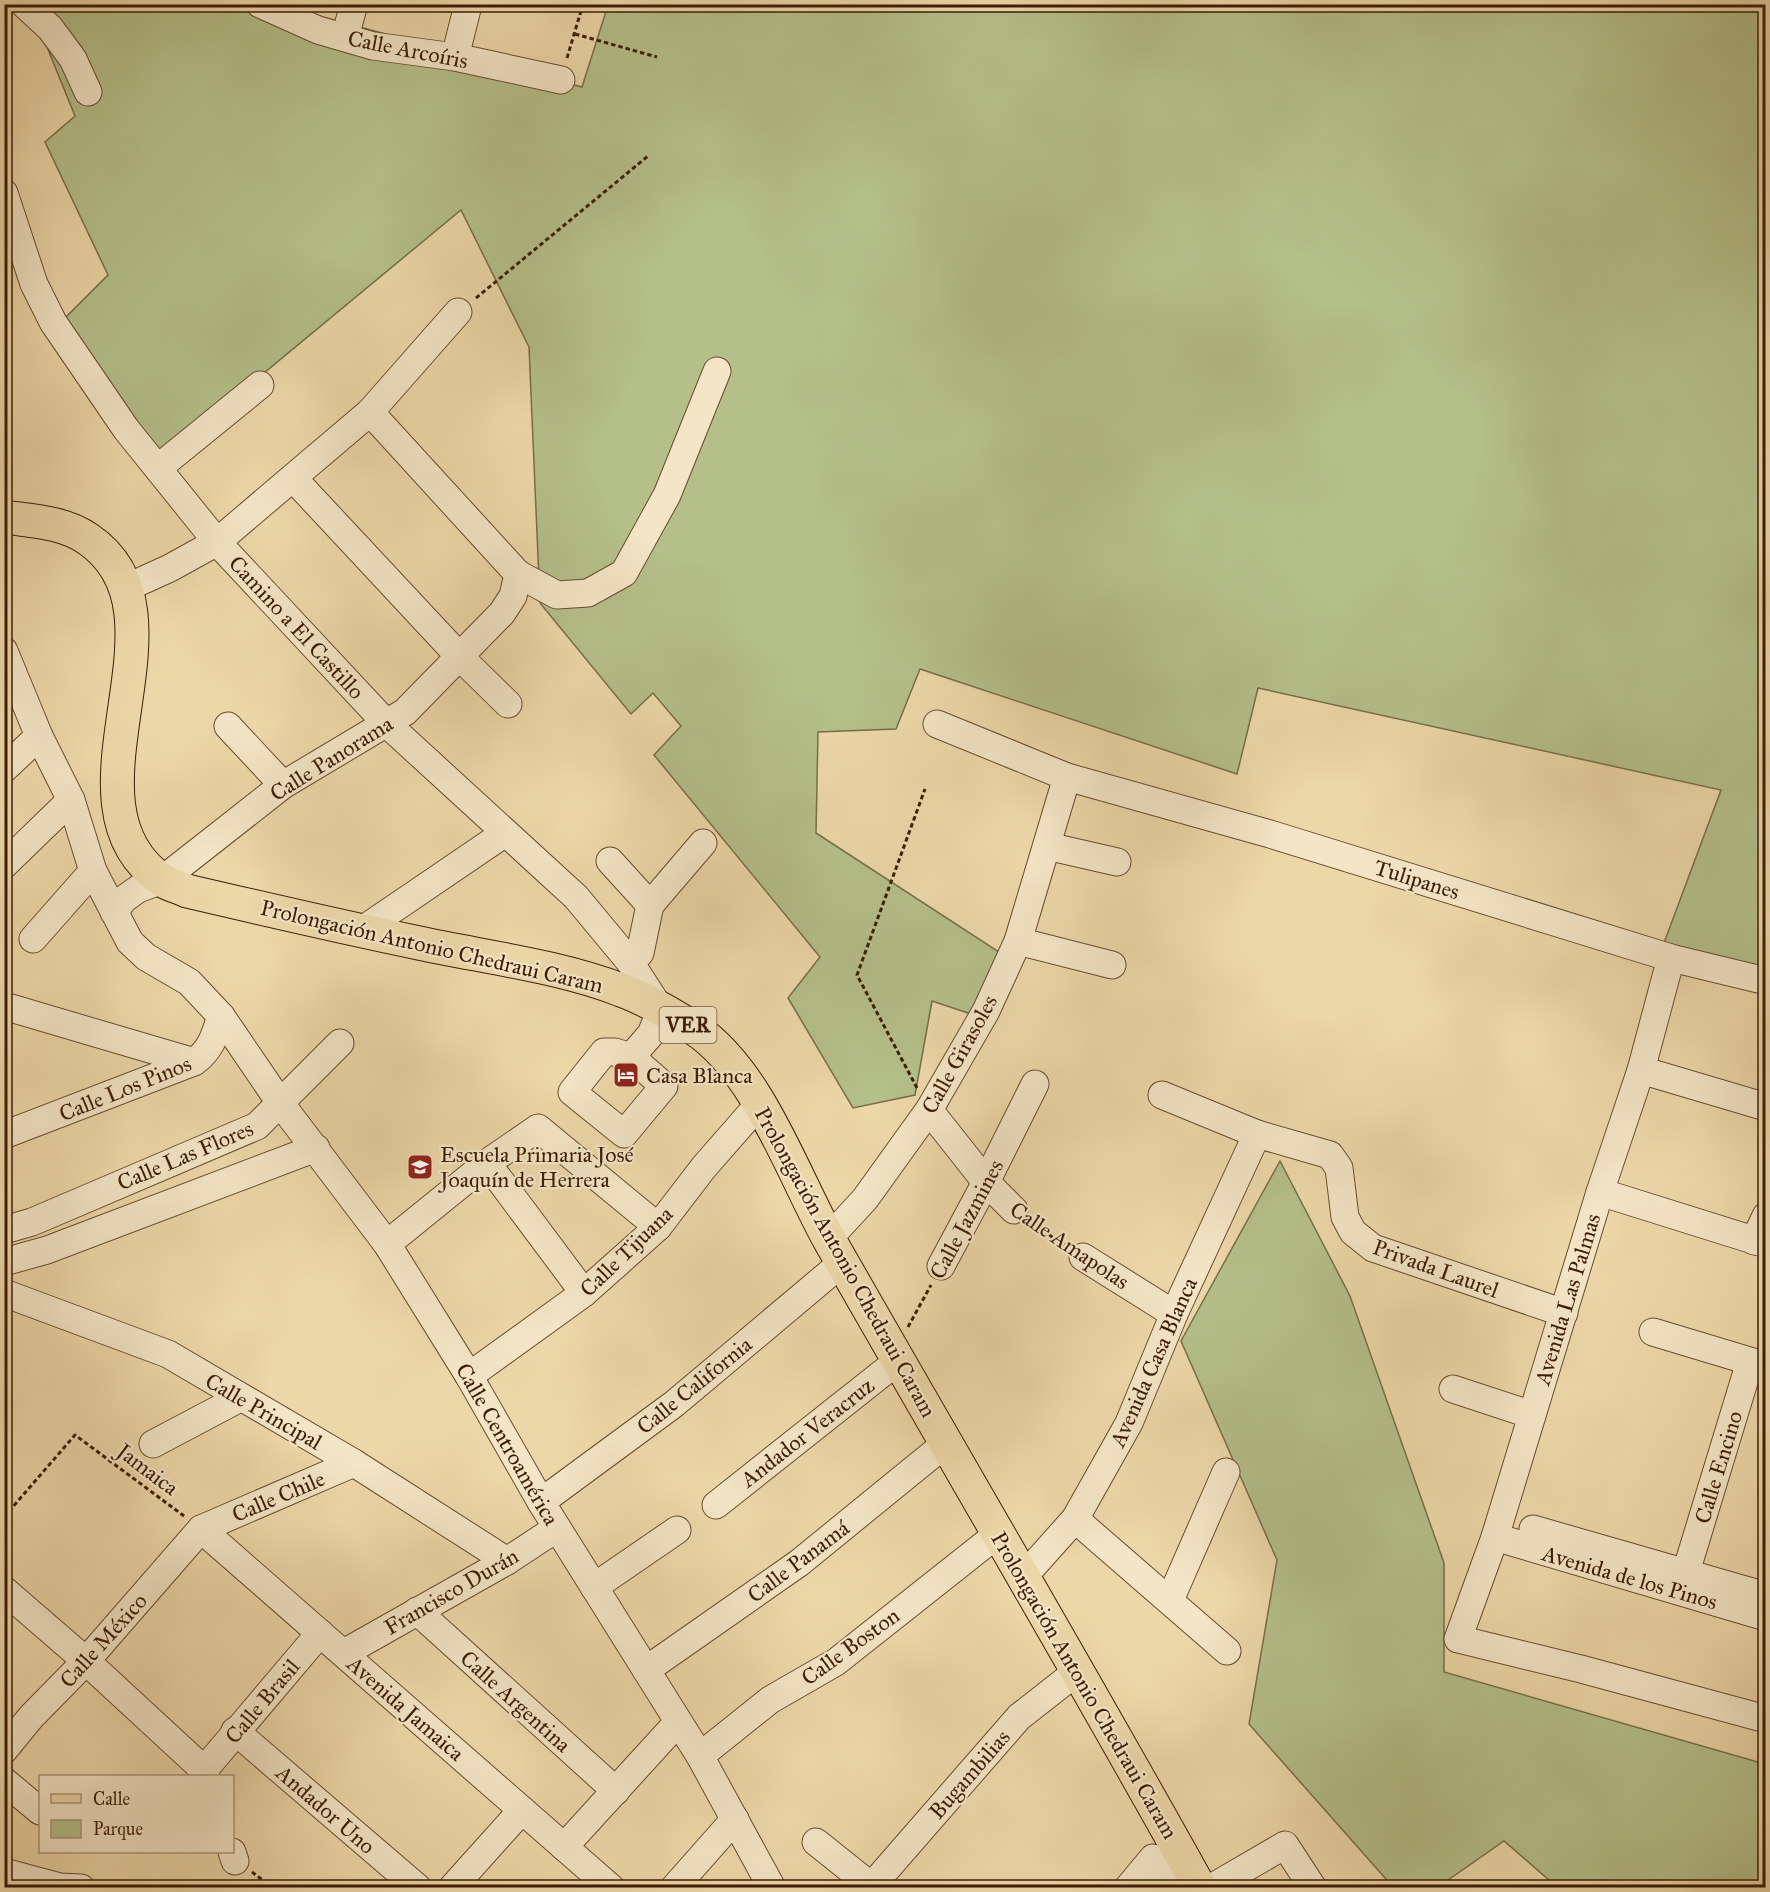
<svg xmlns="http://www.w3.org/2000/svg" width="1770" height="1892" viewBox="0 0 1770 1892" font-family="'IM FELL Great Primer',serif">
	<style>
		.green { fill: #b4bf8a; stroke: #786e48; stroke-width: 1.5 }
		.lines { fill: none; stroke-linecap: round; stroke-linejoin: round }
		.minor-casing { stroke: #694b2f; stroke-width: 29 }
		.major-casing { stroke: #3d1c07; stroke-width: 35 }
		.path { stroke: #3d1c07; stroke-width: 3; stroke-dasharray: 4.5 3; stroke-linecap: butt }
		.minor { stroke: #f3e5c6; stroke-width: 27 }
		.major { stroke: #ecd7a8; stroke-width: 33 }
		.labels { text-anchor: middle; stroke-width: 4.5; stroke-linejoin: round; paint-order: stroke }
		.shield { fill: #f3e5c6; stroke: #745840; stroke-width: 1.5 }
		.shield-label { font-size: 21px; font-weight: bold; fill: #3d1c07 }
		.street-label { font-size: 22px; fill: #3d1c07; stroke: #f3e5c6 }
		.poi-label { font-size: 22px; fill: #3d1c07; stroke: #f3e5c6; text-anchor: start }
	</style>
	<rect width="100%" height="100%" fill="#ecd7a8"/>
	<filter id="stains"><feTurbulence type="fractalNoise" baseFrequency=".00333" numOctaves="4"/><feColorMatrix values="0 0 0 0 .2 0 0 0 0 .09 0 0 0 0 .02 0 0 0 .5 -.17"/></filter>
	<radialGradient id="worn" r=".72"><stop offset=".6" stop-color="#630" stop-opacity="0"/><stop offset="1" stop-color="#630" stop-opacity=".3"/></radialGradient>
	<g class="green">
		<path d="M 30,5 L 278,5 L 582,87 L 608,5 L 1765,5 L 1765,970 L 1661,951 L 1721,790 L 1258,688 L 1237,774 L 920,669 L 896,729 L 818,732 L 816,833 L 999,952 L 977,1016 L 932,1001 L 915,1095 L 853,1108 L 788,998 L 820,957 L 654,755 L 681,726 L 653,693 L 631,714 L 540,603 L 529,347 L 461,210 L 149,468 L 65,318 L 108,275 L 45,142 L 75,116 Z"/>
		<path d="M 1280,1161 L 1350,1296 L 1444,1563 L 1444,1672 L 1765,1764 L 1765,1887 L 1557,1887 L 1504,1841 L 1438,1887 L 1393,1887 L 1249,1724 L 1277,1560 L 1181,1341 Z"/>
	</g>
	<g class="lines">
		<g class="minor-casing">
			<g id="minor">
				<path d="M 24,4 L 50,28 L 73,59 L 88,92"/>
				<path d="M 260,4 L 318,30 L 373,46 L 455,57 L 561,80"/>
				<path d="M 345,37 L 354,4"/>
				<path d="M 455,57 L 468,5"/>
				<path d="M 4,193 L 34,284 L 53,322 L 126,429 L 217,542 L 386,723 L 576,897 L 630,962 L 661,1010 L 651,1034 L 631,1057 L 664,1086 L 624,1134 L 572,1092 L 604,1052 L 615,1052 L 631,1057"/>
				<path d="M 370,412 L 518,574 L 557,595 L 588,593 L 624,573 L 667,495 L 717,371"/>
				<path d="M 158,468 L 260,385"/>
				<path d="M 293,478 L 460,657 L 508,704"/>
				<path d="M 126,588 L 170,568 L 217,542 L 370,412 L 458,312"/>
				<path d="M 4,651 L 39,736 L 71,800 L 93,871 L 130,942 L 146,957 L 189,982 L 221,1016 L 281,1104 L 387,1244 L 469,1376 L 541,1502 L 700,1756 L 772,1888"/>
				<path d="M 937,724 L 1067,777 L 1270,834 L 1671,958 L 1766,981"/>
				<path d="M 228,726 L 283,785"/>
				<path d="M 4,769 L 39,736"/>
				<path d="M 1047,846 L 1117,862"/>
				<path d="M 610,861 L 650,905"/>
				<path d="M 4,865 L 71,800"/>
				<path d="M 114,912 L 124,899 L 138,889 L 162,880 L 283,785 L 405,712 L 502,613 L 513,596 L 518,574"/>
				<path d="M 361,931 L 505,833"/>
				<path d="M 33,939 L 93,871"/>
				<path d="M 1018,941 L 1112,965"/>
				<path d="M 1671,958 L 1641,1070 L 1600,1192 L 1495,1537 L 1458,1639 L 1581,1669 L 1766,1719"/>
				<path d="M 630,962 L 640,953 L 650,905 L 703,843"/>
				<path d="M 4,1006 L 194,1062"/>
				<path d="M 1641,1070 L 1766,1107"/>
				<path d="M 1162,1095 L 1257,1134 L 1330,1155 L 1339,1168 L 1345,1217 L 1353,1232 L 1373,1248 L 1564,1313"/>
				<path d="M 929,1110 L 986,1182 L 1014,1210"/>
				<path d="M 4,1135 L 194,1062 C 211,1050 215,1035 221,1016"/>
				<path d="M 487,1163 L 584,1293"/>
				<path d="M 1600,1192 L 1766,1244"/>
				<path d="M 4,1230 L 32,1222 L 257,1126 L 340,1043"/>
				<path d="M 829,1238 L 865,1199 L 929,1110 L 986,1011 L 1018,941 L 1067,777"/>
				<path d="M 1754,1241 L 1766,1216"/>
				<path d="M 387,1244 L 487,1163 L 538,1128 L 658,1227"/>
				<path d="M 1083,1257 L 1174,1314"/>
				<path d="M 4,1262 L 47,1250 L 316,1148"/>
				<path d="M 941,1266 L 986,1182 L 1035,1084"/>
				<path d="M 4,1293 L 168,1354 L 354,1463 L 507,1561"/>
				<path d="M 1653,1332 L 1766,1366"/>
				<path d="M 469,1376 L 584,1293 L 658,1227 L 704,1167 L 760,1103"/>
				<path d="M 1453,1389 L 1532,1415"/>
				<path d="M 153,1444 L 240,1398"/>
				<path d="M 541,1502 L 674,1404 L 843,1262"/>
				<path d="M 716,1505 L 899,1360"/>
				<path d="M 1075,1519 L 1227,1651"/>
				<path d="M 201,1529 L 611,1888"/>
				<path d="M 1533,1529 L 1766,1596"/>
				<path d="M 1495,1537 L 1766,1617"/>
				<path d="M 1686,1572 L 1750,1362"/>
				<path d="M 1024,1576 L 1075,1519 L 1129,1423 L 1174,1314 L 1257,1134"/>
				<path d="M 594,1587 L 677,1530"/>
				<path d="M 4,1590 L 86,1661 L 204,1770 L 206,1776"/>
				<path d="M 1170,1600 L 1226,1472"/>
				<path d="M 417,1611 L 616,1791"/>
				<path d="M 344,1653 L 507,1561 L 557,1528"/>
				<path d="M 646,1670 L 799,1563 L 945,1444"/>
				<path d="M 235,1731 L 418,1888"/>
				<path d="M 4,1750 L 31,1717 L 86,1661 L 201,1529 L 354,1463"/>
				<path d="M 700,1756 L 770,1700 L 836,1662 L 999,1533"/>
				<path d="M 204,1770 L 320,1633"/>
				<path d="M 4,1781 L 40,1811"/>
				<path d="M 816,1842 L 871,1886"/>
				<path d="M 564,1847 L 678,1722"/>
				<path d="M 232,1852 L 235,1861"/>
				<path d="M 4,1872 L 60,1887 L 81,1888"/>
				<path d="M 452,1888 L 522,1810"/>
				<path d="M 674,1888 L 735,1819"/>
				<path d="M 870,1888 L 1019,1717 L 1079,1670"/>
				<path d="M 1128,1888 L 1153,1858 L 1171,1888"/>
				<path d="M 1211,1888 L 1285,1845 L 1313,1888"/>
			</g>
		</g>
		<g class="major-casing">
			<path id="major" d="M 4,517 C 32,521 64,522 88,539 C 200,615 49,802 162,880 C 169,885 179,887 187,891 C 264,909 341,927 419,943 C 484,957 559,966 621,990 C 646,999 673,1015 695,1029 C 759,1072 793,1175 830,1241 C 953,1457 1079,1670 1200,1888"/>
		</g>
		<g class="path">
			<path d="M 575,34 L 657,57"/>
			<path d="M 567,58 L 583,4"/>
			<path d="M 476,298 L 648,156"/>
			<path d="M 917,1088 L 857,975 L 925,789"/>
			<path d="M 1030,1222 L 1064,1245"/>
			<path d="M 908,1327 L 931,1285"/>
			<path d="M 4,1517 L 75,1435 L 184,1516"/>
			<path d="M 252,1872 L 273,1888"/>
		</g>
		<use href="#minor" class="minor"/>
		<use href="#major" class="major"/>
	</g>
	<defs>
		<g id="hotel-square" transform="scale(1.35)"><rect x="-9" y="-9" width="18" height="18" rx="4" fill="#8f2418" stroke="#f3e5c6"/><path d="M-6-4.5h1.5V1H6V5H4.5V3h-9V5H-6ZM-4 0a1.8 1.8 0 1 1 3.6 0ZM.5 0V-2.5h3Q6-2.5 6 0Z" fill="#fff"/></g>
		<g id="school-square" transform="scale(1.35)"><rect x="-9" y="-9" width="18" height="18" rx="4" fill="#8f2418" stroke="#f3e5c6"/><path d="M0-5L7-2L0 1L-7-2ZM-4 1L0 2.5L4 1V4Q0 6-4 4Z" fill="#fff"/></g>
	</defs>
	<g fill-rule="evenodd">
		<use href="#hotel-square" x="626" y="1075"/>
		<use href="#school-square" x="420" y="1167"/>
	</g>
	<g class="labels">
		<rect class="shield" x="659.5" y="1007" width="57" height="36" rx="4.5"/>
		<g class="shield-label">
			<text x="688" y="1032">VER</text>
		</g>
		<g class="street-label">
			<text transform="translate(408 49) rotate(11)" y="8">Calle Arcoíris</text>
			<text transform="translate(297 627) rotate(47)" y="8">Camino a El Castillo</text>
			<text transform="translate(331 758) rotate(-32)" y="8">Calle Panorama</text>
			<text transform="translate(1417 879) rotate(17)" y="8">Tulipanes</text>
			<text transform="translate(432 946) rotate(13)" y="8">Prolongación Antonio Chedraui Caram</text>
			<text transform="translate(959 1054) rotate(-61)" y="8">Calle Girasoles</text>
			<text transform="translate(125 1088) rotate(-22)" y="8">Calle Los Pinos</text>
			<text transform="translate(185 1155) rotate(-23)" y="8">Calle Las Flores</text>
			<text transform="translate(966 1219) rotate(-62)" y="8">Calle Jazmines</text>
			<text transform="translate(1070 1245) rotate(34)" y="8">Calle Amapolas</text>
			<text transform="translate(626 1251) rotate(-44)" y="8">Calle Tijuana</text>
			<text transform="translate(846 1262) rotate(61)" y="8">Prolongación Antonio Chedraui Caram</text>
			<text transform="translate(1436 1268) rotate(20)" y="8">Privada Laurel</text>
			<text transform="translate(1567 1299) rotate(-73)" y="8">Avenida Las Palmas</text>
			<text transform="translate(1153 1362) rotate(-66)" y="8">Avenida Casa Blanca</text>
			<text transform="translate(694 1385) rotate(-39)" y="8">Calle California</text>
			<text transform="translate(264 1411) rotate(30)" y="8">Calle Principal</text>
			<text transform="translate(807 1432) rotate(-38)" y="8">Andador Veracruz</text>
			<text transform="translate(508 1444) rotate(60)" y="8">Calle Centroamérica</text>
			<text transform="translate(1718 1467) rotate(-73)" y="8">Calle Encino</text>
			<text transform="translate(148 1469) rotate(37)" y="8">Jamaica</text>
			<text transform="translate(278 1496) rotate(-23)" y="8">Calle Chile</text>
			<text transform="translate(798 1561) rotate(-37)" y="8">Calle Panamá</text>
			<text transform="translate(1630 1577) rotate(16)" y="8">Avenida de los Pinos</text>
			<text transform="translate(451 1591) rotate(-30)" y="8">Francisco Durán</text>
			<text transform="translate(103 1640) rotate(-48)" y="8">Calle México</text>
			<text transform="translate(850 1646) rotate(-36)" y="8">Calle Boston</text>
			<text transform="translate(1085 1685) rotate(60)" y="8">Prolongación Antonio Chedraui Caram</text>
			<text transform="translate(262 1701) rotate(-50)" y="8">Calle Brasil</text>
			<text transform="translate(516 1701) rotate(42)" y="8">Calle Argentina</text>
			<text transform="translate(406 1708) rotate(41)" y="8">Avenida Jamaica</text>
			<text transform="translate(969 1774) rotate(-49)" y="8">Bugambilias</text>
			<text transform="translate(326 1809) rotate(41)" y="8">Andador Uno</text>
		</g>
		<g class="poi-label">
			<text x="646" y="1083">Casa Blanca</text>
			<text x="440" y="1162">Escuela Primaria José<tspan x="440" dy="25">Joaquín de Herrera</tspan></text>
		</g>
	</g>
	<rect width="1770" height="1892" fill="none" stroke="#ecd7a8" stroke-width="24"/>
	<rect x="6" y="6" width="1758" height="1880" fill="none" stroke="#3d1c07" stroke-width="3"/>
	<rect x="12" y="12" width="1746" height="1868" fill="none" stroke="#3d1c07" stroke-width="1.5"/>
	<rect x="39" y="1775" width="195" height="78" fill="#f3e5c6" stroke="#aa957a" stroke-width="1.5"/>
	<rect x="51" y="1794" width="30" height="9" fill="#ecd7a8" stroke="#aa957a" stroke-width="1.5"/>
	<text x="93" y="1805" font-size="18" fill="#3d1c07">Calle</text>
	<rect x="51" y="1820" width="30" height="18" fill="#b4bf8a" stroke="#aa957a" stroke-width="1.5"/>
	<text x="93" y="1835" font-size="18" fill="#3d1c07">Parque</text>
	<rect width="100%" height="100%" filter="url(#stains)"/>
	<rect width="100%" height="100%" fill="url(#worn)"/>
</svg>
